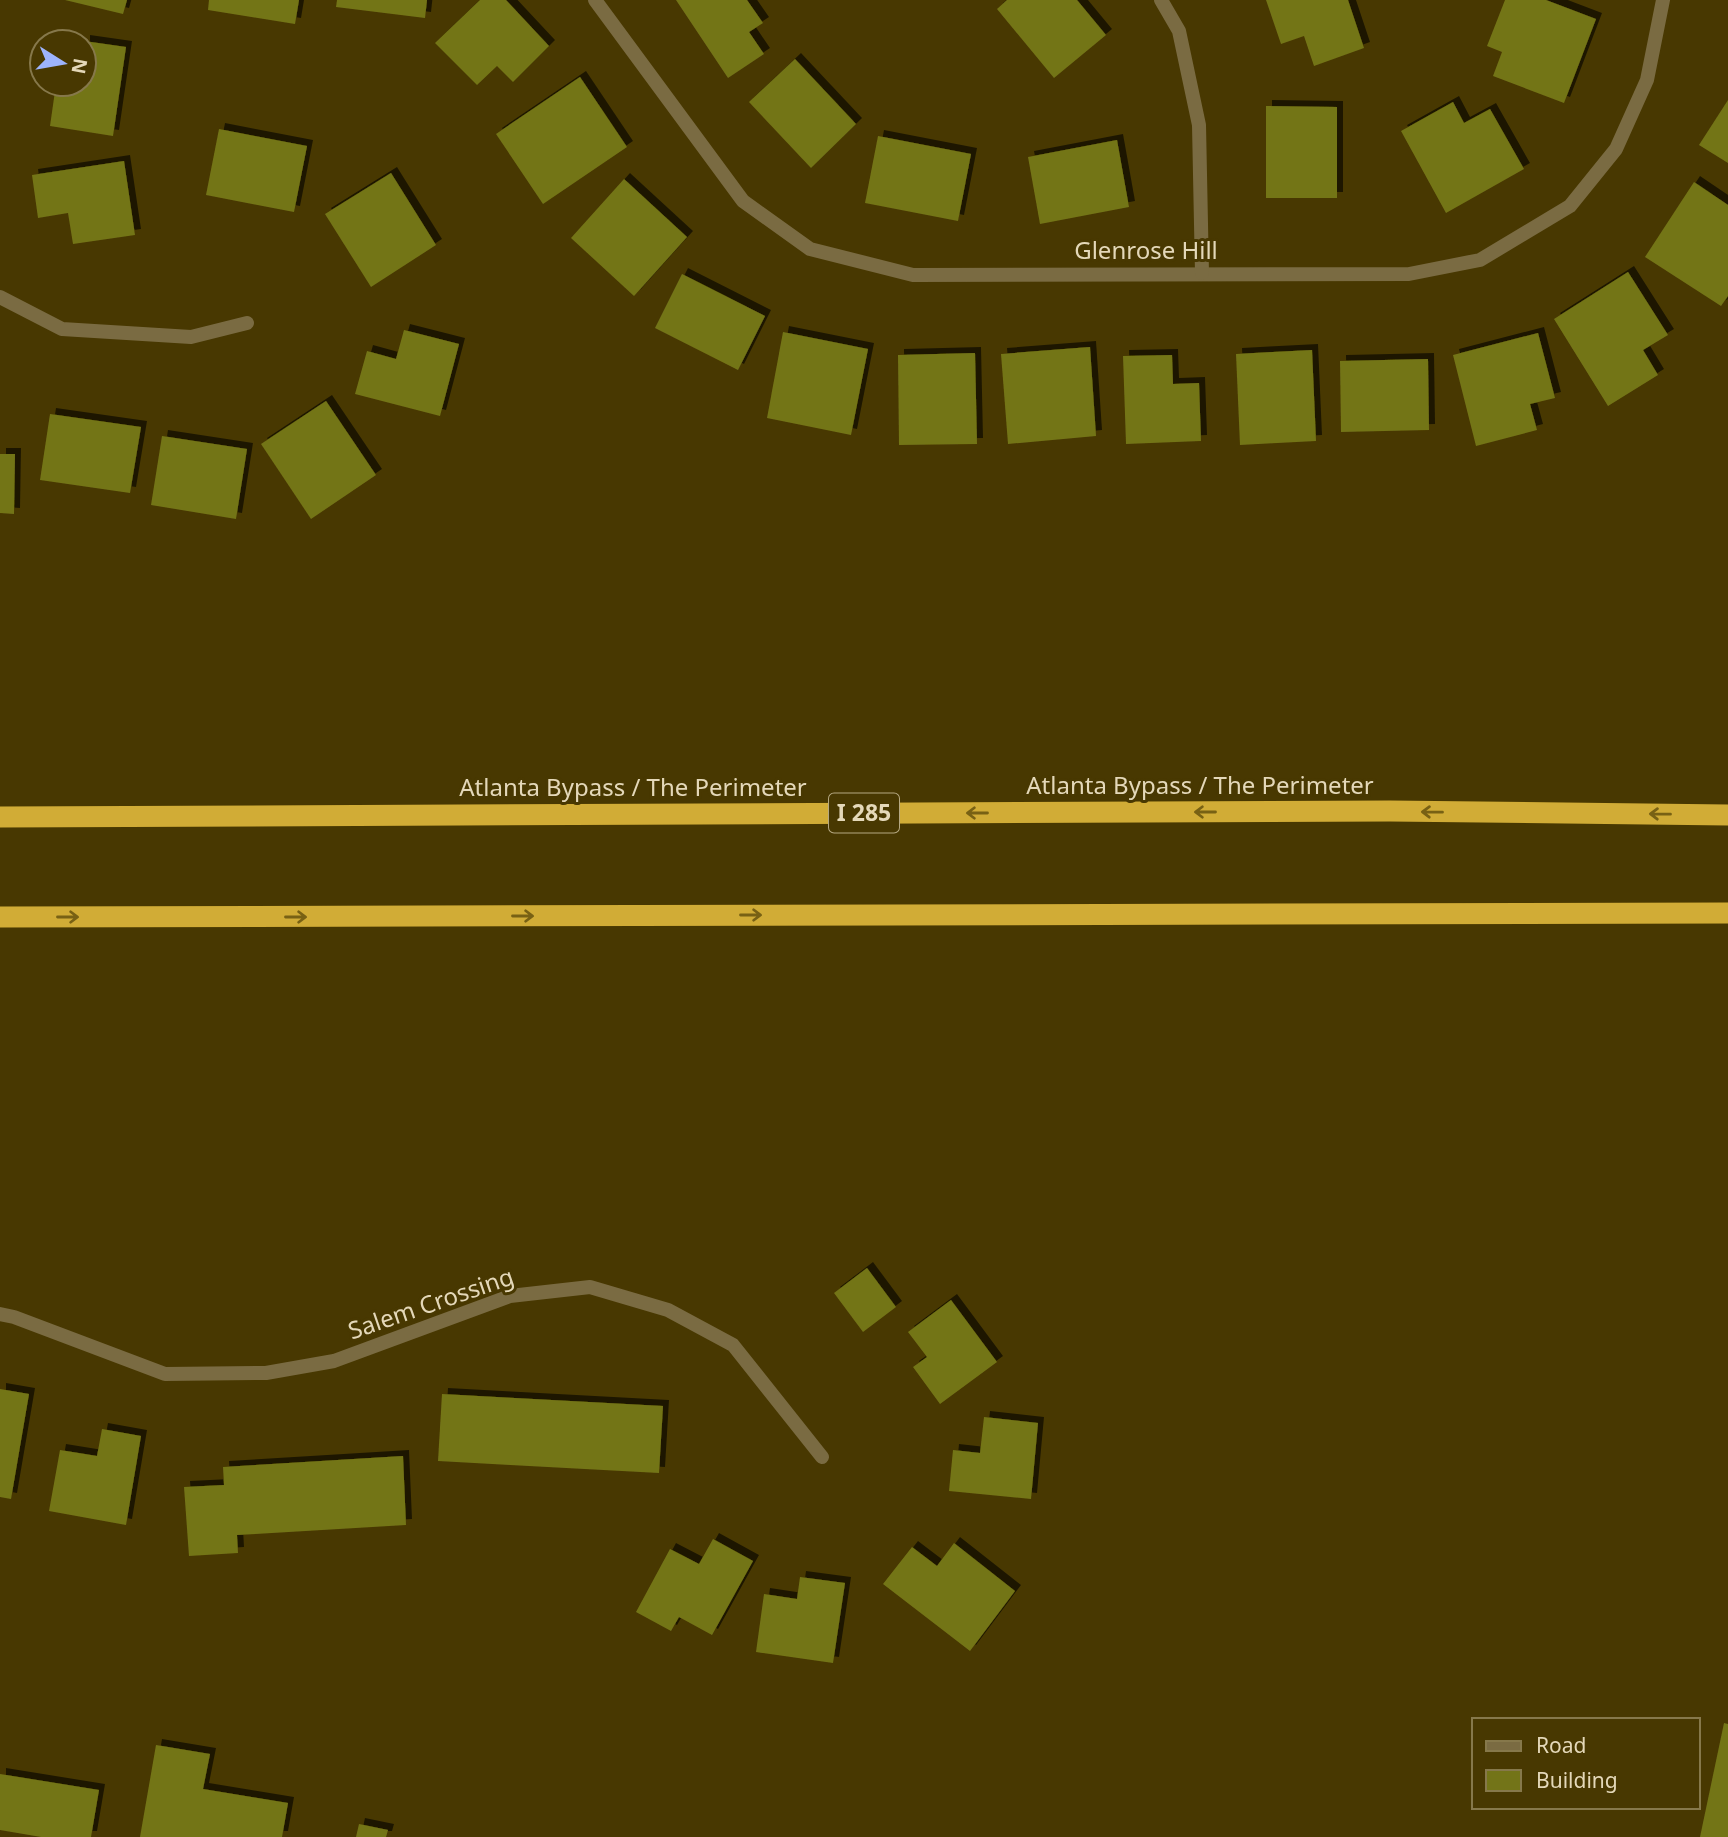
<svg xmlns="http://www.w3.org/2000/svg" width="1728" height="1837" viewBox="0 0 1728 1837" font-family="'Noto Sans',sans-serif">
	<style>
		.building { fill: #737418; filter: url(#shadow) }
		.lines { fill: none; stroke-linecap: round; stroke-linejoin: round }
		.street { stroke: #7a6b42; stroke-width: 14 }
		.highway { stroke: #d1ac36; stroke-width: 21 }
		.oneway { stroke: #786114 }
		.labels { text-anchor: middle; stroke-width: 6; stroke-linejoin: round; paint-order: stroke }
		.shield { fill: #483801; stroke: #b5a882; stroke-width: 2 }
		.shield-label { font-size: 23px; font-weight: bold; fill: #e4d8b9 }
		.street-label { font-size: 24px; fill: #e4d8b9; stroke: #483801 }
	</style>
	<defs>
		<filter id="shadow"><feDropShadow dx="6" dy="-6" stdDeviation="0" flood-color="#0009"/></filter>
	</defs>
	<rect width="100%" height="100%" fill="#483801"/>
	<g class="building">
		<path d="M 65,0 L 127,0 L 123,14 Z"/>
		<path d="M 209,0 L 299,0 L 295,24 L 208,10 Z"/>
		<path d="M 337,0 L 427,0 L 425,18 L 336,7 Z"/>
		<path d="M 480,0 L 506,0 L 549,46 L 513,82 L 497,66 L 477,85 L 435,43 Z"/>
		<path d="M 676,0 L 747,0 L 763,23 L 749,32 L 764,54 L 728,78 Z"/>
		<path d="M 1007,0 L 1077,0 L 1106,35 L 1054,78 L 997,9 Z"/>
		<path d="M 1266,0 L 1348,0 L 1364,48 L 1314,66 L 1304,36 L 1281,44 Z"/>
		<path d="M 1505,0 L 1546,0 L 1596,19 L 1564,103 L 1493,76 L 1502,52 L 1487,46 Z"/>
		<path d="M 84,41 L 126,47 L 113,136 L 50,126 L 56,84 L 84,84 Z"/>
		<path d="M 795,59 L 856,124 L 811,168 L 749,102 Z"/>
		<path d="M 580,77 L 627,147 L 543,204 L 496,134 Z"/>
		<path d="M 1728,100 L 1728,163 L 1699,145 Z"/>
		<path d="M 1453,102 L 1464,123 L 1490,109 L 1524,169 L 1446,213 L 1401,131 Z"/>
		<path d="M 1266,106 L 1337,107 L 1337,198 L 1266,198 Z"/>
		<path d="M 219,129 L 307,146 L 294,212 L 206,195 Z"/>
		<path d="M 878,136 L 971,154 L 958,221 L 865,203 Z"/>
		<path d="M 1117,140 L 1129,207 L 1040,224 L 1028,157 Z"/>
		<path d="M 124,161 L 135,235 L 73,244 L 68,213 L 38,218 L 32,175 Z"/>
		<path d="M 391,173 L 436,245 L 371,287 L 325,214 Z"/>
		<path d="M 624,179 L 687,237 L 634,296 L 571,238 Z"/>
		<path d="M 1694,182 L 1728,205 L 1728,296 L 1721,306 L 1645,257 Z"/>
		<path d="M 1628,272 L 1668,335 L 1643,350 L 1658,375 L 1608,406 L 1554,319 Z"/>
		<path d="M 682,274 L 765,316 L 738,370 L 655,328 Z"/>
		<path d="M 404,330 L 459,344 L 440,416 L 355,394 L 367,351 L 396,359 Z"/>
		<path d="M 783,332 L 868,349 L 851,435 L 767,418 Z"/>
		<path d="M 1538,333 L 1555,398 L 1530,404 L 1537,430 L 1476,446 L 1453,355 Z"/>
		<path d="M 1090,347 L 1096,436 L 1008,444 L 1001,354 Z"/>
		<path d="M 1312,350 L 1316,441 L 1240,445 L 1236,354 Z"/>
		<path d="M 975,353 L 977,444 L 899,445 L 898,355 Z"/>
		<path d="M 1172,355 L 1173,384 L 1199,383 L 1201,441 L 1126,444 L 1123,356 Z"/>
		<path d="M 1428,359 L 1429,430 L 1341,432 L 1340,361 Z"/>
		<path d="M 326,401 L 376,475 L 311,519 L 261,444 Z"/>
		<path d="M 50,414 L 141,427 L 130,493 L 40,480 Z"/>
		<path d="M 162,436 L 247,449 L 236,519 L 151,505 Z"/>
		<path d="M 0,454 L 15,454 L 14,514 L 0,513 Z"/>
		<path d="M 867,1268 L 896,1307 L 863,1332 L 834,1293 Z"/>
		<path d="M 951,1300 L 997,1362 L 940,1404 L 913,1367 L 927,1357 L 908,1332 Z"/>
		<path d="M 0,1389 L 29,1394 L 11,1499 L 0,1497 Z"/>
		<path d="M 442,1394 L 663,1406 L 659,1473 L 438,1461 Z"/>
		<path d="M 984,1417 L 1038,1423 L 1031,1499 L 949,1491 L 953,1450 L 980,1453 Z"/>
		<path d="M 102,1429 L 141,1436 L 126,1525 L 49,1511 L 60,1450 L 97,1456 Z"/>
		<path d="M 403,1456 L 406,1525 L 237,1535 L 238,1553 L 189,1556 L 184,1487 L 224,1485 L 223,1467 Z"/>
		<path d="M 713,1539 L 753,1561 L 712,1635 L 679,1617 L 671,1631 L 636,1612 L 670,1549 L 699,1564 Z"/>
		<path d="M 954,1543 L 1015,1591 L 970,1651 L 883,1584 L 912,1547 L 937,1566 Z"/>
		<path d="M 800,1577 L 845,1583 L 833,1663 L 756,1652 L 764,1594 L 797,1599 Z"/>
		<path d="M 1724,1723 L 1728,1724 L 1728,1837 L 1700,1837 Z"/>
		<path d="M 156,1745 L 210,1754 L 203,1789 L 288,1803 L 282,1837 L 140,1837 Z"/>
		<path d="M 0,1774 L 99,1790 L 91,1837 L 41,1837 L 0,1830 Z"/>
		<path d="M 359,1824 L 388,1830 L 386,1837 L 356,1837 Z"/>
	</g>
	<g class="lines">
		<g class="street">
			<path d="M 595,0 L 743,201 L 810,249 L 913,275 L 1409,274 L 1480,260 L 1570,206 L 1616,149 L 1647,80 L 1663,0"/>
			<path d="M 1161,0 L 1179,31 L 1199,125 L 1202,273"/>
			<path d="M 0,297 L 62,329 L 191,337 L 247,323"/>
			<path d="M 0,1314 L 14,1317 L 165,1374 L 266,1373 L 334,1361 L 510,1296 L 590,1287 L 668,1310 L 733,1345 L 822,1457"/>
		</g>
		<g class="highway">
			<path d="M 0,817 L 1390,811 L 1728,815"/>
			<path d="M 0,917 L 1728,913"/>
		</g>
	</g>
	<defs><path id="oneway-shaft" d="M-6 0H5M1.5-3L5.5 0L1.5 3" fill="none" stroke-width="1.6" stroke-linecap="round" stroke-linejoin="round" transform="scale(1.75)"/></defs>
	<g class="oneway">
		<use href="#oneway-shaft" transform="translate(1205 812) rotate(180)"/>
		<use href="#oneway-shaft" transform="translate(1432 812) rotate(-179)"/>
		<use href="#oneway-shaft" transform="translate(977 813) rotate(180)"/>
		<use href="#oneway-shaft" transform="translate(1660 814) rotate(-179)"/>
		<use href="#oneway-shaft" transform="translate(751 915)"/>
		<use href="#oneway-shaft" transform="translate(523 916)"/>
		<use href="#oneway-shaft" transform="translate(68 917)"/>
		<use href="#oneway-shaft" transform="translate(296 917)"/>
	</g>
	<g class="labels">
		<rect class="shield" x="829" y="793.5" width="70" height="39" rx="5"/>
		<g class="shield-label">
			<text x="864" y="821">I 285</text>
		</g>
		<g class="street-label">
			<text x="1146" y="259">Glenrose Hill</text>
			<text x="1200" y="794">Atlanta Bypass / The Perimeter</text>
			<text x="633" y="796">Atlanta Bypass / The Perimeter</text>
			<text transform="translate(431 1304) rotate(-19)" y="8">Salem Crossing</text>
		</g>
	</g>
	<rect x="1472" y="1718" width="228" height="91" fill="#483801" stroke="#86784b" stroke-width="2"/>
	<rect x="1486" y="1741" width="35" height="10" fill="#7a6b42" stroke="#86784b" stroke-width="2"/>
	<text x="1536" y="1753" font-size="21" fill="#e4d8b9">Road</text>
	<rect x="1486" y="1770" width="35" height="21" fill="#737418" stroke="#86784b" stroke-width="2"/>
	<text x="1536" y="1788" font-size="21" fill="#e4d8b9">Building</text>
	<g transform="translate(63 63) rotate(101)"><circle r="33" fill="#483801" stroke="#86784b" stroke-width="2"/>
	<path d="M0-5L12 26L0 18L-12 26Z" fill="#9db4fd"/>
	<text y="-10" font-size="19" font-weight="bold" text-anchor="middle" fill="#e4d8b9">N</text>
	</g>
</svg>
